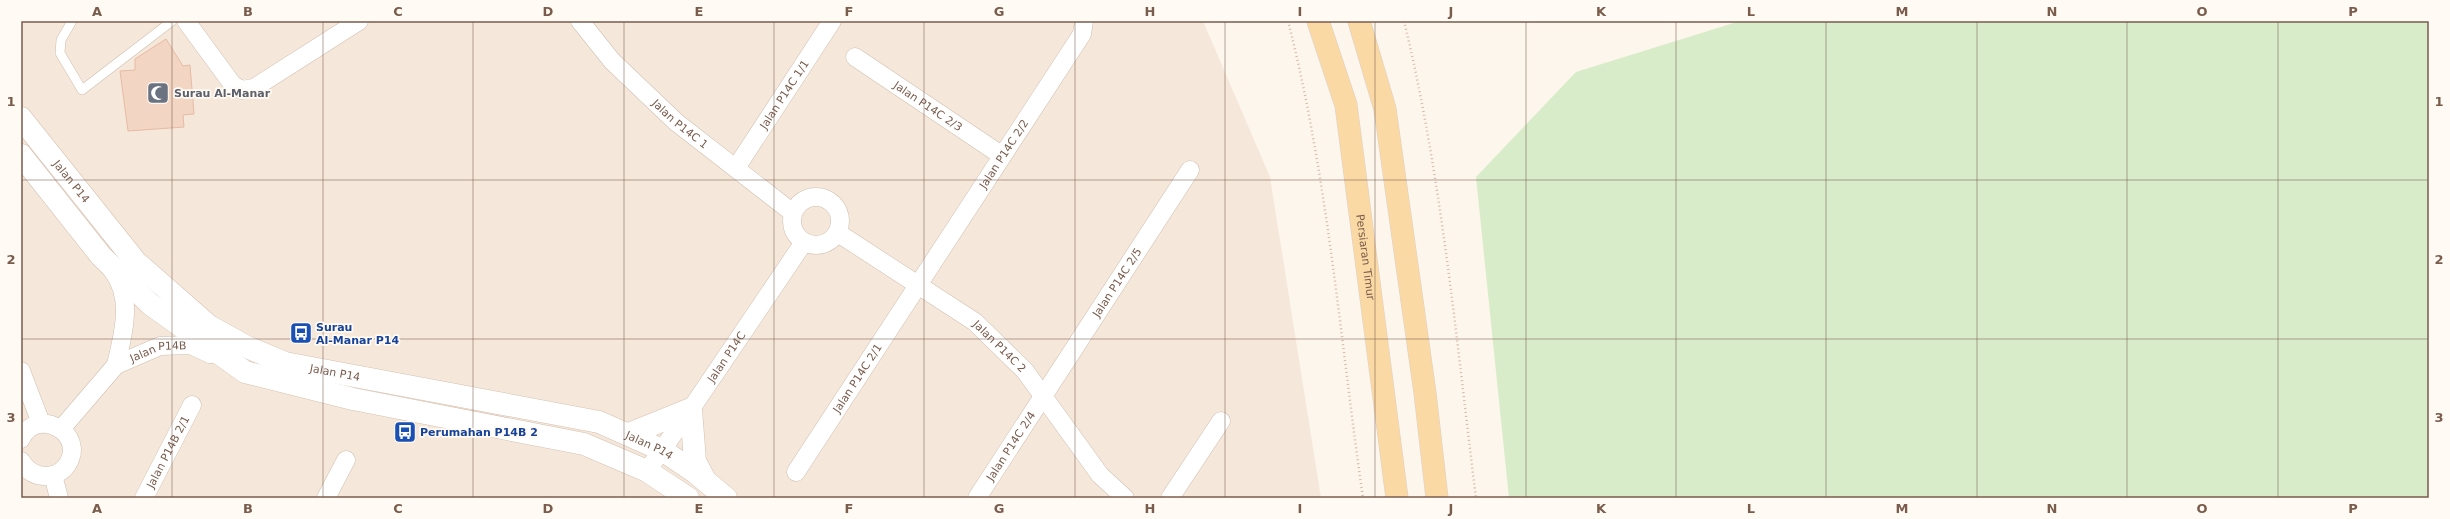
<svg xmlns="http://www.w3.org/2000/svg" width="2450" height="519" viewBox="0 0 2450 519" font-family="'DejaVu Sans',sans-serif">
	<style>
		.residential { fill: #f5e8da }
		.green { fill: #d8ecc9 }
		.building { fill: #f3d5c3; stroke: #e6bba3 }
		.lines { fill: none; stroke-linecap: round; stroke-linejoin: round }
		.lane-casing { stroke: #d1beb0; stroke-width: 10 }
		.street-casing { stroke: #d1beb0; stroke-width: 19 }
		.secondary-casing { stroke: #d6c0b0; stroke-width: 23 }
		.primary-casing { stroke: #dad1cd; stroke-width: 23 }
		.path { stroke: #d9b8a5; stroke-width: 2.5; stroke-dasharray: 1 3; stroke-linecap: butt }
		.lane { stroke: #fff; stroke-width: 9 }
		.street { stroke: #fff; stroke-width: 18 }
		.secondary { stroke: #fff; stroke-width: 22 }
		.primary { stroke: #fbd9a5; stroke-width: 22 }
		.grid { fill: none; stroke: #7a5c4d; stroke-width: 1; stroke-opacity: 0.55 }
		.labels { text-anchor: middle; stroke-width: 3.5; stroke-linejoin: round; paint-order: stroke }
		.worship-label { font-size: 11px; font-weight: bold; fill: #5b616d; stroke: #fffaf3; text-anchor: start }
		.street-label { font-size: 11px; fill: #7a5c4d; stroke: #fffaf3 }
		.transit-label { font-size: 11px; font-weight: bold; fill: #164399; stroke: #fffaf3; text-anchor: start }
		.neatline { fill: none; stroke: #7a5c4d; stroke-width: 1.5 }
		.grid-label { font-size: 13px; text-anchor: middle; font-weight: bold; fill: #7a5c4d }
	</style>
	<rect width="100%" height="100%" fill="#fdf6ec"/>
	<path class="residential" d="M 21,21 L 1203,21 L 1270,177 L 1321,498 L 21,498 Z"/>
	<path class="green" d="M 1740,21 L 2429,21 L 2429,498 L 1509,498 L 1476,177 L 1576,72 Z"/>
	<path class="building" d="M 166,39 L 183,66 L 190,65 L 194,114 L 183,115 L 184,127 L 128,131 L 120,71 L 135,70 L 135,59 Z"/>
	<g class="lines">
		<g class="lane-casing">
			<path id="lane" d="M 72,21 L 61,40 L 60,53 L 82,90 L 172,21"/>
		</g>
		<g class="street-casing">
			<g id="street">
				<path d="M 186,21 L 233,85 L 242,90 L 254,88 L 359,21"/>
				<path id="s1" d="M 580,21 L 612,61 L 676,122 L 793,213"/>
				<path id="s2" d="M 855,57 L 1001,155"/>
				<path id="s3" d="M 736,168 L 832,21"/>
				<circle cx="816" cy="221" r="24"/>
				<path id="s4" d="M 838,233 L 975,322 L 1025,371 L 1100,475 L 1125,498"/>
				<path d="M 112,270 C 134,298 123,334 116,365"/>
				<path d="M 21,371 L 41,423"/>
				<path id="s5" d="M 62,428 L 116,365 L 160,346 L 191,345 L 210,354"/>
				<path d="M 21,439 C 37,405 88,434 67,465 C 62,472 54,476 46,476 C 35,476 27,471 21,461"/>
				<path id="s6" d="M 647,471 L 691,409 L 804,242"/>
				<path id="s7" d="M 796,472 L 1082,34 L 1084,21"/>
				<path d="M 53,475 L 59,498"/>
				<path id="s8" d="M 144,498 L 192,405"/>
				<path d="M 326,498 L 346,460"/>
				<path id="s9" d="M 977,498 L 1190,170"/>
				<path d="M 1170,498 L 1221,421"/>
			</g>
		</g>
		<g class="secondary-casing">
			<g id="secondary">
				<path id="s10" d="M 21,118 L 136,262 L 209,326 L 247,347 L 285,363 L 599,422 L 662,450 L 696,473 L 726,498"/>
				<path d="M 21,155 L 101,256 L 150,304 L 245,372 L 353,399 L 584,444 L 647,471 L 688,498"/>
				<path d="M 629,434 L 691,409 L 695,461 L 705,480"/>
			</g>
		</g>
		<g class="primary-casing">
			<g id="primary">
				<path id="s11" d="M 1318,21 L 1346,105 L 1397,498"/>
				<path d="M 1359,21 L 1385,109 L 1425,393 L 1437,498"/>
			</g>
		</g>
		<g class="path">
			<path d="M 1288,21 C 1328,177 1340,339 1363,498"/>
			<path d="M 1404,21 C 1442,177 1456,339 1476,498"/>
		</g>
		<use href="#lane" class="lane"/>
		<use href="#street" class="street"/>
		<use href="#secondary" class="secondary"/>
		<use href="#primary" class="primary"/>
	</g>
	<path class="grid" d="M 172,21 L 172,498M 323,21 L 323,498M 473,21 L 473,498M 624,21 L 624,498M 774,21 L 774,498M 924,21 L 924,498M 1075,21 L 1075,498M 1225,21 L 1225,498M 1375,21 L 1375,498M 1526,21 L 1526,498M 1676,21 L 1676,498M 1826,21 L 1826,498M 1977,21 L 1977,498M 2127,21 L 2127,498M 2278,21 L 2278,498M 21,180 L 2429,180M 21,339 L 2429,339"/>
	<defs>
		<g id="mosque-square" transform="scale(1.15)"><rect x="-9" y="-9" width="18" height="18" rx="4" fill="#6b7280" stroke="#fffaf3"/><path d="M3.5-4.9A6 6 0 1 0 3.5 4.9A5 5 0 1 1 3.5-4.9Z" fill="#fff"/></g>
		<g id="bus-square" transform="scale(1.15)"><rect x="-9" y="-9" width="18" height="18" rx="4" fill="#1a4fb4" stroke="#fffaf3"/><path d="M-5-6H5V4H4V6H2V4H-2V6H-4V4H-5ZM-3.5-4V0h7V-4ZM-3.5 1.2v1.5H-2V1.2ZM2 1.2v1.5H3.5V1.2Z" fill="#fff"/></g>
	</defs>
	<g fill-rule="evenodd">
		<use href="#mosque-square" x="158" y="93"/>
		<use href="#bus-square" x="301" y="333"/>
		<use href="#bus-square" x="405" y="432"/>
	</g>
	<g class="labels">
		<g class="worship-label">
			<text x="174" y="97">Surau Al-Manar</text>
		</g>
		<g class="street-label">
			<text dy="4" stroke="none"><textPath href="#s3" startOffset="88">Jalan P14C 1/1</textPath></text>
			<text dy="4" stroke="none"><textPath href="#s2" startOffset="88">Jalan P14C 2/3</textPath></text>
			<text dy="4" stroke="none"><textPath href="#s1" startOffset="144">Jalan P14C 1</textPath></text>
			<text dy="4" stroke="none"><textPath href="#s7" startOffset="380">Jalan P14C 2/2</textPath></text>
			<text dy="4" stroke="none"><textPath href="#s10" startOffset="81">Jalan P14</textPath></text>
			<text dy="4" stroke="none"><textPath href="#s11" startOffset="242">Persiaran Timur</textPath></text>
			<text dy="4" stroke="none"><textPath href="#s9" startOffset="257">Jalan P14C 2/5</textPath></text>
			<text dy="4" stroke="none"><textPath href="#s4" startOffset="198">Jalan P14C 2</textPath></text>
			<text dy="4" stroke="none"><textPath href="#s5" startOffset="128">Jalan P14B</textPath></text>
			<text dy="4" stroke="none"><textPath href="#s6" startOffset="139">Jalan P14C</textPath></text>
			<text dy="4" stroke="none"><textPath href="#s10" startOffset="417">Jalan P14</textPath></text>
			<text dy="4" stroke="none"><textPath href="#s7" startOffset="112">Jalan P14C 2/1</textPath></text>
			<text dy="4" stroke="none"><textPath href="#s10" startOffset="741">Jalan P14</textPath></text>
			<text dy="4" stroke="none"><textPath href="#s9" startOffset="62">Jalan P14C 2/4</textPath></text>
			<text dy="4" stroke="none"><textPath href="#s8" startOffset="52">Jalan P14B 2/1</textPath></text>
		</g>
		<g class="transit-label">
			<text x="316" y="331">Surau<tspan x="316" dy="13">Al-Manar P14</tspan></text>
			<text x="420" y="436">Perumahan P14B 2</text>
		</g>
	</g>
	<rect width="2450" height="519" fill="none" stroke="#fffaf3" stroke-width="44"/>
	<rect x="22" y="22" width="2406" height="475" class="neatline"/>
	<g class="grid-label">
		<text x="97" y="16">A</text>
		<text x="248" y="16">B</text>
		<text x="398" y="16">C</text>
		<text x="548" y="16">D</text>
		<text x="699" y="16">E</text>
		<text x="849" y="16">F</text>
		<text x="999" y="16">G</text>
		<text x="1150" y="16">H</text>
		<text x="1300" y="16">I</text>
		<text x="1451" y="16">J</text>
		<text x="1601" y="16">K</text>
		<text x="1751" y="16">L</text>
		<text x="1902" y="16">M</text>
		<text x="2052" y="16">N</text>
		<text x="2202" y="16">O</text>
		<text x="2353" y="16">P</text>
		<text x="11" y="106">1</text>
		<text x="2439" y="106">1</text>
		<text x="11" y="264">2</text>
		<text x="2439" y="264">2</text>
		<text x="11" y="422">3</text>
		<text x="2439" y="422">3</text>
		<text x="97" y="513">A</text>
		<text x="248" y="513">B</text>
		<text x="398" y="513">C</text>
		<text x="548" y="513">D</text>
		<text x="699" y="513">E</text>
		<text x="849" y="513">F</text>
		<text x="999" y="513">G</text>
		<text x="1150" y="513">H</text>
		<text x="1300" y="513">I</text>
		<text x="1451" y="513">J</text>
		<text x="1601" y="513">K</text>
		<text x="1751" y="513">L</text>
		<text x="1902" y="513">M</text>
		<text x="2052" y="513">N</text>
		<text x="2202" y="513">O</text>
		<text x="2353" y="513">P</text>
	</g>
</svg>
